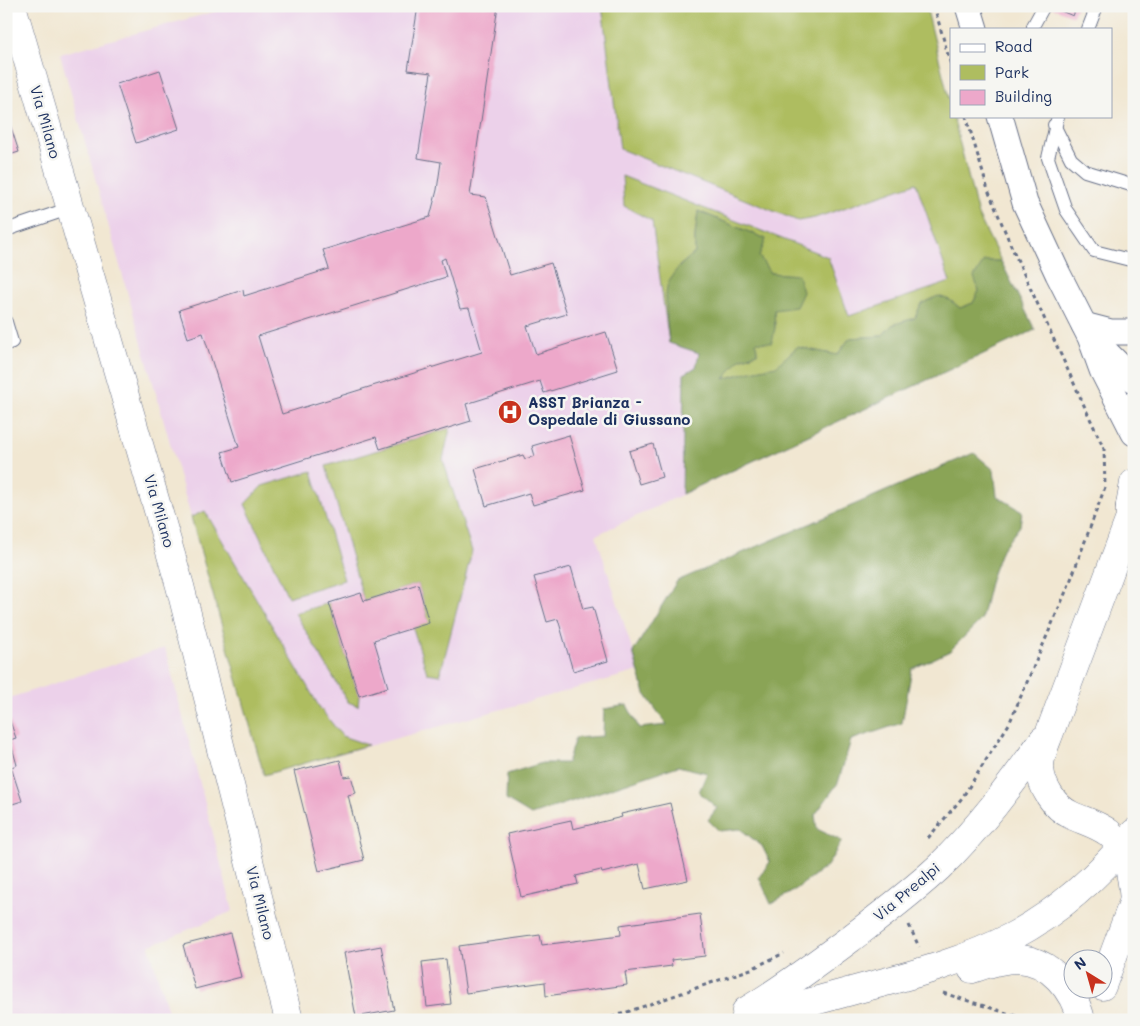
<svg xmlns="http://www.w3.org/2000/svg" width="1140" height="1026" viewBox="0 0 1140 1026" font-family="Mali,sans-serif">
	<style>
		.built { fill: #ecd1ea }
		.green { fill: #aebd60; stroke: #64765f }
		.forest { fill: #8aa456; stroke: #526a5a }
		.building { fill: #eda8ca; fill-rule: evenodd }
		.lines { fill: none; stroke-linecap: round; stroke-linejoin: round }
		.lane-casing { stroke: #666f87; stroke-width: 14 }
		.street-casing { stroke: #666f87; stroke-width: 27 }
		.secondary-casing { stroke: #666f87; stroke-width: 29 }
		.path { stroke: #666f87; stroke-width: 3; stroke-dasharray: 4 4; stroke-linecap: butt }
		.lane { stroke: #fff; stroke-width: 12 }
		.street { stroke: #fff; stroke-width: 25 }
		.secondary { stroke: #fff; stroke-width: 28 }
		.labels { text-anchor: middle; stroke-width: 5; stroke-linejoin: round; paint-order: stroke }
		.street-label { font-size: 15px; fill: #1b2f5e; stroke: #f6f6f2 }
		.poi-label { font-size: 15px; font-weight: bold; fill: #1b2f5e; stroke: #f6f6f2; text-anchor: start }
	</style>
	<rect width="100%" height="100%" fill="#f6f6f2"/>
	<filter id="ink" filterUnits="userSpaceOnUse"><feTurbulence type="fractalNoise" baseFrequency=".02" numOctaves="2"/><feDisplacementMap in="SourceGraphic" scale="10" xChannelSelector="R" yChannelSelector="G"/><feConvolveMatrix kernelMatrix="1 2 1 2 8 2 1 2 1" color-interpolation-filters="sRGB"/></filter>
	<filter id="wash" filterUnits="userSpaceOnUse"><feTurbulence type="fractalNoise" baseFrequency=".0096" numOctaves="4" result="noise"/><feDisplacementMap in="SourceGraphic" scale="20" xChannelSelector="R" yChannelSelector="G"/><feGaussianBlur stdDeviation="1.12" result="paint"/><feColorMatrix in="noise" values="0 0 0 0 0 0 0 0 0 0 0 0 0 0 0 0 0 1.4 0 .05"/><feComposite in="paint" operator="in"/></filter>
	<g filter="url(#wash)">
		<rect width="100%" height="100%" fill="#f1e7d2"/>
		<g class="built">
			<path d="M 235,6 L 926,6 L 951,107 L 951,116 L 953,116 L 978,215 L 1035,330 L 596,535 L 639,671 L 264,775 L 60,54 Z"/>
			<path d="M 165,648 L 233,911 L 149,946 L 168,1011 L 143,1020 L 6,1020 L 6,699 Z"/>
		</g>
		<g class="green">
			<path d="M 602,6 L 926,6 L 951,107 L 951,116 L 953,116 L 978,215 L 1001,261 L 984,261 L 979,291 L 973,303 L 960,308 L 950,300 L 921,304 L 915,318 L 892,325 L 882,336 L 850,338 L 837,355 L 797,347 L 776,367 L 751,371 L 723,379 L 740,359 L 757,353 L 756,342 L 775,328 L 774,309 L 797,275 L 770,273 L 759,256 L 766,239 L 698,211 L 695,236 L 695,253 L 679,266 L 667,306 L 669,343 L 652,221 L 624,206 L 622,176 L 828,257 L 849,316 L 950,282 L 916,183 L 815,218 L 798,221 L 620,149 Z"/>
			<path d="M 450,428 L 443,460 L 472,551 L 440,675 L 427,673 L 413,628 L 429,622 L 418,584 L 364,601 L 326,466 Z"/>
			<path d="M 312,471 L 344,580 L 288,597 L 245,504 L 262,486 Z"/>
			<path d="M 205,511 L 320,708 L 342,736 L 368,745 L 264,775 L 191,517 Z"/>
			<path d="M 329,603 L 359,696 L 358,706 L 348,702 L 295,613 Z"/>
		</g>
		<g class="forest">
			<path d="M 698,211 L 766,239 L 759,256 L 770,273 L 798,275 L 803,292 L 796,307 L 774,310 L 775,328 L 772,343 L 756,342 L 757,353 L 740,359 L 724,379 L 751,371 L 776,366 L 797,347 L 837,355 L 850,338 L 882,336 L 892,325 L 915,318 L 921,304 L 938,296 L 950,300 L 960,308 L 973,303 L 979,291 L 974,277 L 984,261 L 1001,261 L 1035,330 L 682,494 L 684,374 L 696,367 L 699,353 L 669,343 C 668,329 663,291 669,281 C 675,269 685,261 695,253 L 695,236 Z"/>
			<path d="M 974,453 L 994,470 L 997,496 L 1022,511 L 1020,526 L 1002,549 L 991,579 L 981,620 L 950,651 L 912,669 L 902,723 L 851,740 L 838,783 L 815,815 L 817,829 L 842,841 L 827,866 L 792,892 L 771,904 L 759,877 L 770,862 L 762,846 L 740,829 L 719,831 L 708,820 L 717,808 L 699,792 L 707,773 L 678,766 L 531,815 L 506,800 L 507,774 L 542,763 L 567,763 L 575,738 L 603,736 L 604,709 L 627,705 L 639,728 L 667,725 L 645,694 L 633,652 L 677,581 Z"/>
		</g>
		<g id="blocks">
			<g class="building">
				<path d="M 418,6 L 498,6 L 470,195 L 486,197 L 510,275 L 551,263 L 567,314 L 527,326 L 536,354 L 606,332 L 618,370 L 544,393 L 540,381 L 466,404 L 471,421 L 380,449 L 376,437 L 232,482 L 222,452 L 239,447 L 203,333 L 188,338 L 179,310 L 243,290 L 244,296 L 329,269 L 323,250 L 430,217 L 437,190 L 441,162 L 418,158 L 431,73 L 408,70 ZM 445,258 L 460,309 L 469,308 L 482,352 L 282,414 L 258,336 L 446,277 L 441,260 Z"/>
				<path d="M 1049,6 L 1077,6 L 1073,16 Z"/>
				<path d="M 160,70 L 179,129 L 136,143 L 117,84 Z"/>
				<path d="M 6,112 L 19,152 L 6,156 Z"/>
				<path d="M 569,435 L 585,490 L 533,505 L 529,493 L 486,506 L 475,469 L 523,455 L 525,459 L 535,456 L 532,446 Z"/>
				<path d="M 653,444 L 662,477 L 639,484 L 629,451 Z"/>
				<path d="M 571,567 L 583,609 L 593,607 L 608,661 L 573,671 L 558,619 L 547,622 L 534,577 Z"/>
				<path d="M 418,584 L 429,623 L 374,640 L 388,687 L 359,696 L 329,603 L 361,593 L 364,601 Z"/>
				<path d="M 6,710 L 16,738 L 10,740 L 17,765 L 11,767 L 22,801 L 6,806 Z"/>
				<path d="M 340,760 L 344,777 L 351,776 L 356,793 L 348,795 L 364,860 L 319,871 L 294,771 Z"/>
				<path d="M 670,803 L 688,880 L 645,889 L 639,864 L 602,873 L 601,870 L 576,876 L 578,884 L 521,897 L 507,834 L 571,820 L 573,829 L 622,817 L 621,814 Z"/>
				<path d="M 700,914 L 705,956 L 671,960 L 672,966 L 625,972 L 627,985 L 546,996 L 545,982 L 466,993 L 459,946 L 540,935 L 542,945 L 621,935 L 620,925 Z"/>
				<path d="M 230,933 L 241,977 L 195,989 L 183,945 Z"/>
				<path d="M 381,946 L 394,1010 L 356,1017 L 344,953 Z"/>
				<path d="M 446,959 L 451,1004 L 427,1007 L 422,962 Z"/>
			</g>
		</g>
	</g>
	<g filter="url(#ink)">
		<use href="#blocks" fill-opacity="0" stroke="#666f87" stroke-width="1"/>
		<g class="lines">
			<g class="lane-casing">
				<g id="lane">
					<path d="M 1033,29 L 1033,26 L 1044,6"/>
					<path d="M 1088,29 L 1097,6"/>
					<path d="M 1058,116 L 1048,158 L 1066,210 L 1094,251 L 1134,261"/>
					<path d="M 1054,125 L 1071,159 L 1085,171 L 1134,186"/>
					<path d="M 6,230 L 71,208"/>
					<path d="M 6,322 L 12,342 L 6,344"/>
				</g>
			</g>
			<g class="street-casing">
				<g id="street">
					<path d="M 968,6 L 975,29"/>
					<path d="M 1000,116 L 1025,203 L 1058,274 L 1090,337 L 1102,370 L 1134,433"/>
					<path d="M 1084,325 L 1111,332 L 1134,332"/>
					<path d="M 1096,342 L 1134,380"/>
				</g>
			</g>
			<g class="secondary-casing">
				<g id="secondary">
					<path d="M 12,6 L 180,586 L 289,1020"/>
					<path d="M 1130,506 L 1130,518 L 1051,729 C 1047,741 1039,756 1040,769 C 1042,788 1054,807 1071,815 C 1084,821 1097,824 1109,833 C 1128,849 1132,877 1134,900"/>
					<path d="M 1133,524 L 1130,506 L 1134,483"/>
					<path d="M 972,969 C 986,964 1002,959 1018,959 C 1050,960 1074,990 1081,1020"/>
					<path d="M 1102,986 L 1134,900"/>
					<path d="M 746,1011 C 783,989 816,964 850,939 C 880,916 911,893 939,867 C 978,829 1011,785 1043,740"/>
					<path d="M 745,1020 C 785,1009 826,998 866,987 C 916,974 967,960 1013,936 C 1060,911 1101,873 1134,833"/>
				</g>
			</g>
			<g class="path">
				<path d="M 934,6 L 951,65"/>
				<path d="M 928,838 L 962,798 L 1009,724 L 1070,582 L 1105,487 L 1104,449 L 1012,248 L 988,190 L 966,116"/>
				<path d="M 909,925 L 919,947"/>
				<path d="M 943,993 L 1029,1020"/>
				<path d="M 604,1020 L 751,969 L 784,953"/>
			</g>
			<use href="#lane" class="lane"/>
			<use href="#street" class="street"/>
			<use href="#secondary" class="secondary"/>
		</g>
	</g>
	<defs>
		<g id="hospital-disc" transform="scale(1.25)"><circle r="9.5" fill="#c8321e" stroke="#f6f6f2"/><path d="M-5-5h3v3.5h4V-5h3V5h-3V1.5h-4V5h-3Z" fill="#fff"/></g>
	</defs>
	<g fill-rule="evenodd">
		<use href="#hospital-disc" x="510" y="412"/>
	</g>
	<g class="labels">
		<g class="street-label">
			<text transform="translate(45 122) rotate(74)" y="5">Via Milano</text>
			<text transform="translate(159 511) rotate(74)" y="5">Via Milano</text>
			<text transform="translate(907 892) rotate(-40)" y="5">Via Prealpi</text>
			<text transform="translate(260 903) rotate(76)" y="5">Via Milano</text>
		</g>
		<g class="poi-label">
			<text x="528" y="408">ASST Brianza -<tspan x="528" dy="17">Ospedale di Giussano</tspan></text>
		</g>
	</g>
	<rect width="1140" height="1026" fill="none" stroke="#f6f6f2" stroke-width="25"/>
	<rect x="950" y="28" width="162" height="90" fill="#f6f6f2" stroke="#9ea6b7"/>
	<rect x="960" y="44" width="25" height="8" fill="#ffffff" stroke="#9ea6b7"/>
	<text x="995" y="52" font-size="15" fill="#1b2f5e">Road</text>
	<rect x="960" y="65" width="25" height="15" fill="#aebd60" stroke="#9ea6b7"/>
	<text x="995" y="78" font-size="15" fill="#1b2f5e">Park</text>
	<rect x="960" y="90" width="25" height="15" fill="#eda8ca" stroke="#9ea6b7"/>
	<text x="995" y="102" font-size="15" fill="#1b2f5e">Building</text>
	<g transform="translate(1088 974) rotate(323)"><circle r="24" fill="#f6f6f2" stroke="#9ea6b7"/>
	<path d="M0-4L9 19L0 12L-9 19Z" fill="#c8321e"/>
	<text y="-8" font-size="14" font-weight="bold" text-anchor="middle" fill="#1b2f5e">N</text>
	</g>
</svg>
